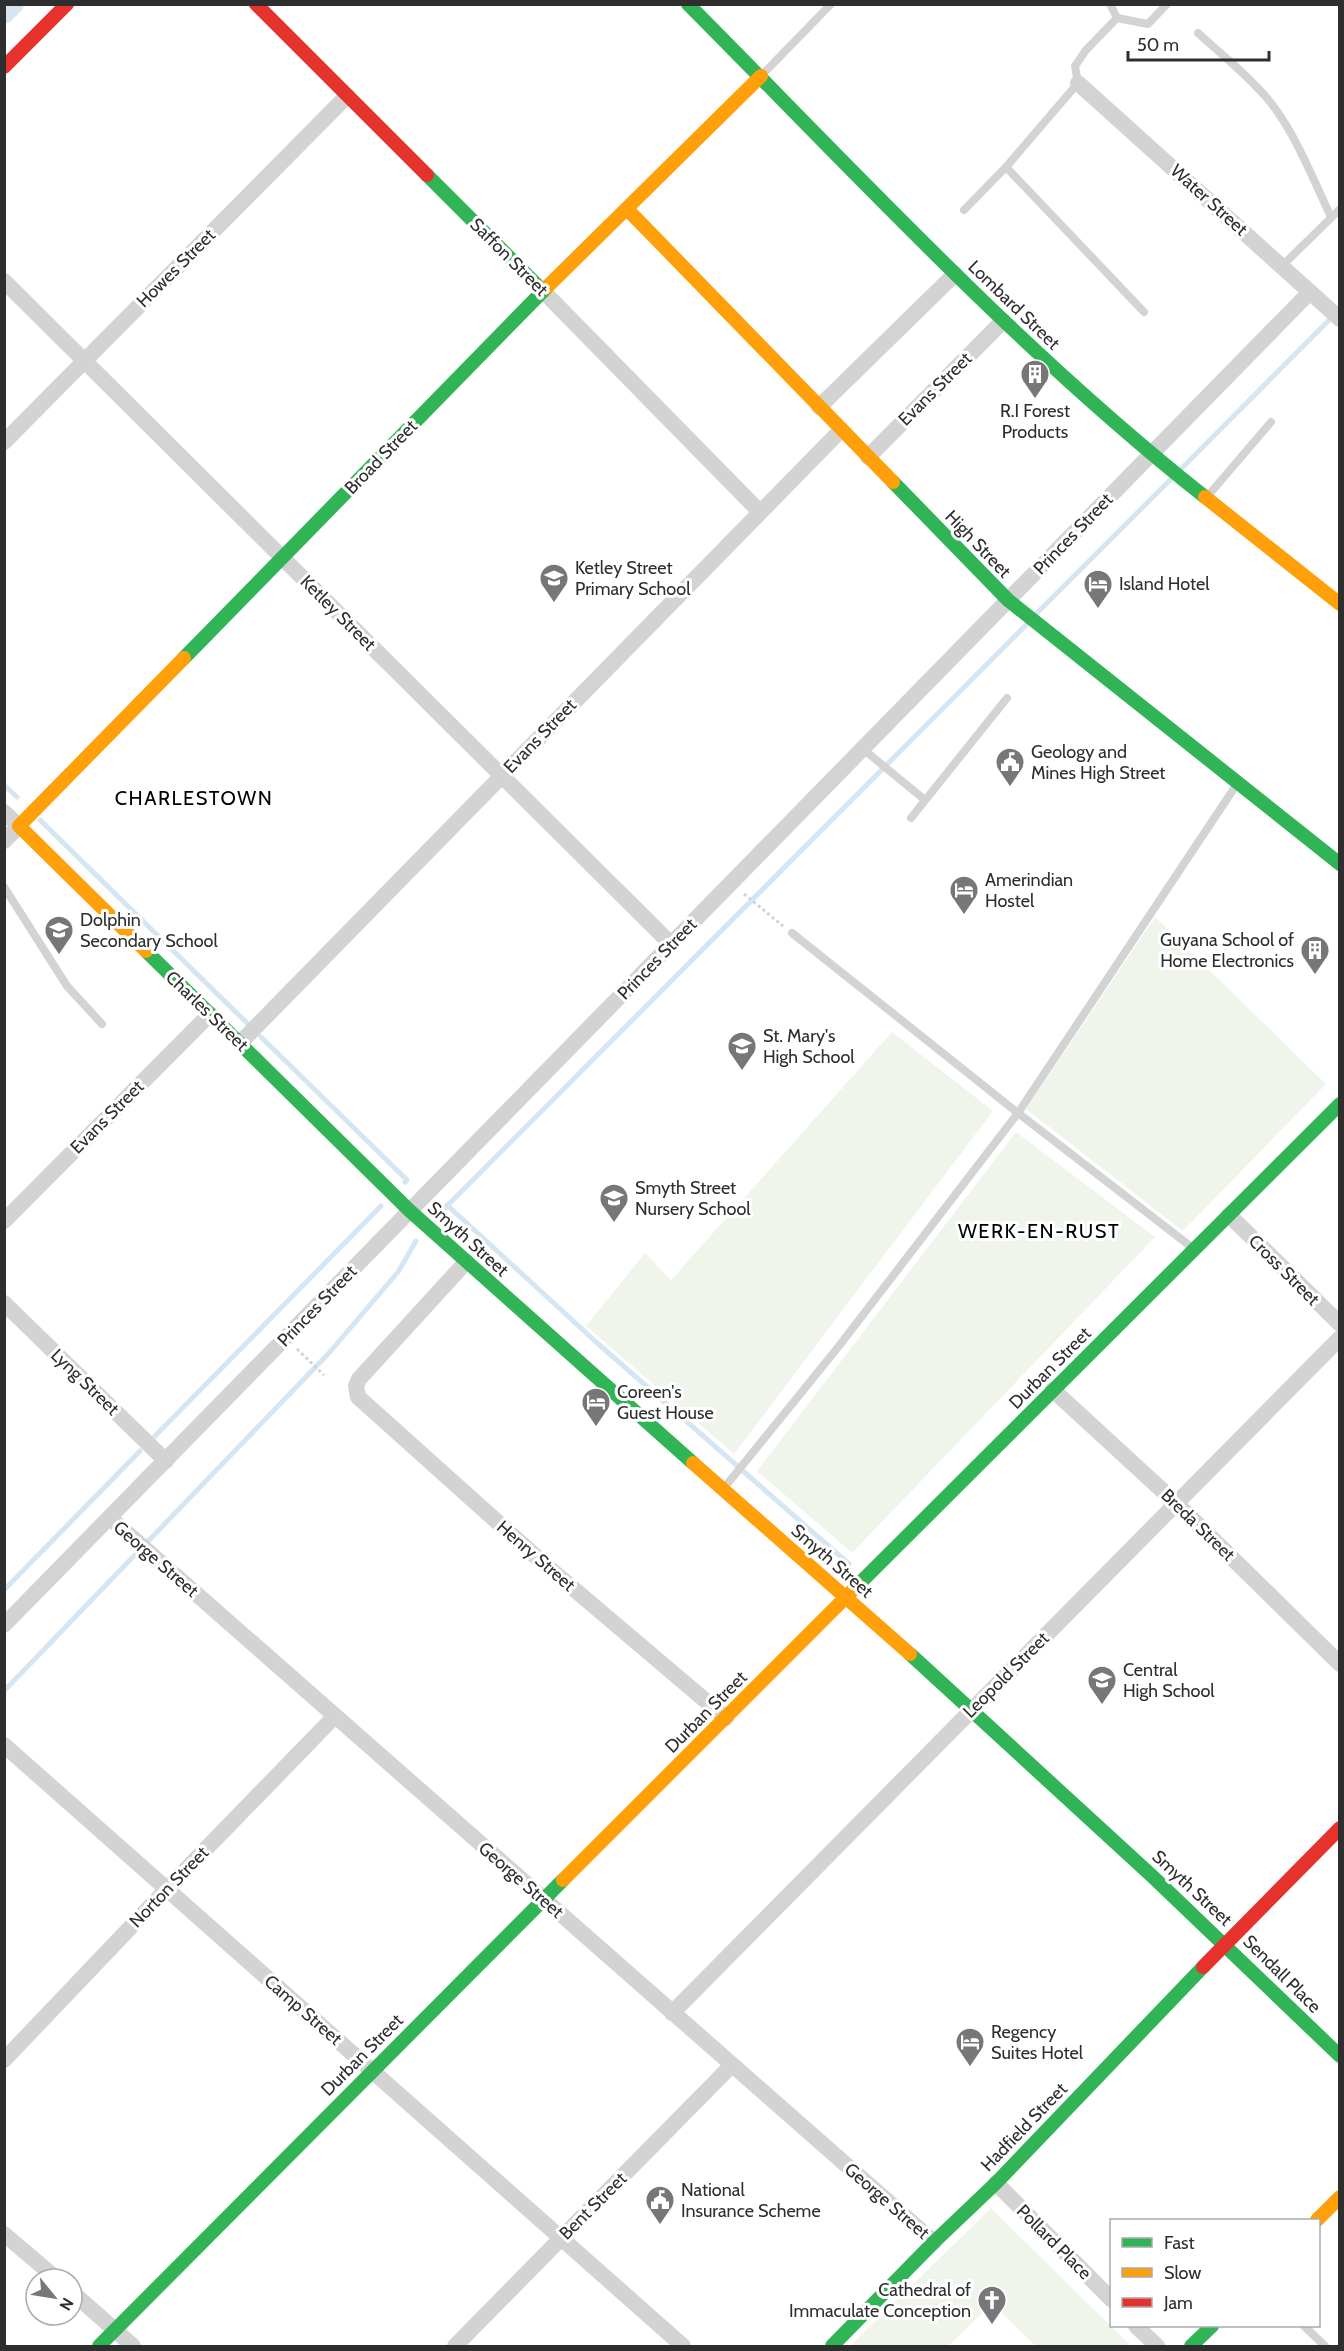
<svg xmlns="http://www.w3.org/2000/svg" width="1344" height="2351" viewBox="0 0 1344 2351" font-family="Cabin,sans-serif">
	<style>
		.green { fill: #eff5eb }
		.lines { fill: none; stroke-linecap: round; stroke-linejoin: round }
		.stream { stroke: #d6e5f2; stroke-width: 5 }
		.canal { stroke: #d6e5f2; stroke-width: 20 }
		.path { stroke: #d3d3d3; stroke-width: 3; stroke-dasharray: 3 3; stroke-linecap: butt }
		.lane { stroke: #d3d3d3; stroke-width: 8 }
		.street { stroke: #d3d3d3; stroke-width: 16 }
		.fast { stroke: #30b455; stroke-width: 14 }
		.slow { stroke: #ff9f0a; stroke-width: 14 }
		.jam { stroke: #e5322d; stroke-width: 14 }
		.labels { text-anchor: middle; stroke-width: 6; stroke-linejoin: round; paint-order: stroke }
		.street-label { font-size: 18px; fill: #2e2e2e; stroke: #fff }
		.poi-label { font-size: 18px; fill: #2e2e2e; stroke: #fff; text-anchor: start }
		.neighbourhood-label { font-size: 20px; letter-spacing: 1.5px; fill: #000; stroke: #fff }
	</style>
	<rect width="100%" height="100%" fill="#fff"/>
	<g class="green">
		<path d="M 1155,917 L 1326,1084 L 1183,1231 L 1026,1109 Z"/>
		<path d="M 892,1032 L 993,1111 L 734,1454 L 586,1326 L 645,1253 L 671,1280 Z"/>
		<path d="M 1016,1132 L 1155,1237 L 852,1553 L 757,1471 Z"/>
		<path d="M 991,2208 L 1131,2346 L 1036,2346 L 992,2304 L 948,2346 L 850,2346 Z"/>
	</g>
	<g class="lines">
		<g class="stream">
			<path d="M 1179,471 L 1333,316"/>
			<path d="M 1035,615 L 1173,477"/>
			<path d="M 4,785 L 17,797"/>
			<path d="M 40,820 L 251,1027"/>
			<path d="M 261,1037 L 407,1180 L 405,1182"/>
			<path d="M 447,1205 L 595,1341 L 849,1564"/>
			<path d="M 433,1206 L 440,1213 L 1029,622"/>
			<path d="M 155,1436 L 381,1206"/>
			<path d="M 4,1590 L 140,1451"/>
			<path d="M 4,1691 L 329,1353 L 398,1272 L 416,1241"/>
		</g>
		<path class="canal" d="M 4,14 L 14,4"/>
		<g class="path">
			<path d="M 744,894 L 783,926"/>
			<path d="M 297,1349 L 324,1375"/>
		</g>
		<g class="lane">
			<path d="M 1110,4 L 1117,18"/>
			<path d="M 1198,33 C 1222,55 1250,77 1271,103 C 1297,137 1313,179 1331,217"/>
			<path d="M 762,75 L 831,4"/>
			<path d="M 1006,167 L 1144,312"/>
			<path d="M 964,210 L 1006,167 L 1078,83 L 1075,66 L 1086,50 L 1117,18 L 1148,24 L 1167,4"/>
			<path d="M 1282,266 L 1340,209"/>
			<path d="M 1206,498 L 1271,422"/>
			<path d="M 863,749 L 925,800"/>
			<path d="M 911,818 L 1007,698"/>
			<path d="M 4,887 L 67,986 L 102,1024"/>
			<path d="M 792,933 L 1018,1113 L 1194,1249"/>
			<path d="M 724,1488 L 839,1346 L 1018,1113 L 1237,784"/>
			<path d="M 1304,2326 L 1325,2346"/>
		</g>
		<g class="street">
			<path d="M 1078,83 L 1340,319"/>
			<path d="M 4,281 L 671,944"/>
			<path d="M 543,291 L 760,512"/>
			<path d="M 819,407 L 955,274"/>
			<path d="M 4,442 L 347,96"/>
			<path d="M 868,457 L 1003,321"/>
			<path d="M 4,812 L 19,826 L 4,841"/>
			<path d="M 240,1043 L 841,430"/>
			<path d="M 1229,1215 L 1340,1324"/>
			<path d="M 4,1221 L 210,1014"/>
			<path d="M 466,1262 L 359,1379 L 356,1386 L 358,1397 L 542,1562 L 726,1718"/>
			<path d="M 4,1303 L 166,1461"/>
			<path d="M 1053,1390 L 1176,1503 L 1340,1664"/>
			<path d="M 110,1518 L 934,2242"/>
			<path d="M 4,1625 L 1310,292"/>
			<path d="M 4,1745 L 683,2346"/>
			<path d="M 672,2013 L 1340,1338"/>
			<path d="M 4,2060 L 166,1890 L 335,1716"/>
			<path d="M 996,2183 L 1112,2300"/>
			<path d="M 4,2234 L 57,2279"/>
			<path d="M 72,2292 L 133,2346"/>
			<path d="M 1136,2326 L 1157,2346"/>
			<path d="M 455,2346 L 732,2065"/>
		</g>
		<g class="fast">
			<path d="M 688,4 C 856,173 1018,349 1205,497"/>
			<path d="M 427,175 L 543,291"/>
			<path d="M 893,482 L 1008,600 L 1340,864"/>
			<path d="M 184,658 L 546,288"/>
			<path d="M 146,951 L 410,1211 L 693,1463"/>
			<path d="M 858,1585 L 1340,1104"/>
			<path d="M 910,1654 L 1152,1876 L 1340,2056"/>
			<path d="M 99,2346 L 563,1880"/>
			<path d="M 832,2346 L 934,2242 L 996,2183 L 1203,1967"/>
			<path d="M 1191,2346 L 1212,2326"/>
		</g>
		<g class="slow">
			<path d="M 627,209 L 893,482"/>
			<path d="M 546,288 L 761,76"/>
			<path d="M 1205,497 L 1340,604"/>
			<path d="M 146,951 L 19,826 L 184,658"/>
			<path d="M 693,1463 L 910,1654"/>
			<path d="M 563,1880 L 858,1585"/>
			<path d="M 1317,2220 L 1340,2197"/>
		</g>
		<g class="jam">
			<path d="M 256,4 L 427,175"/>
			<path d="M 4,67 L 67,4"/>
			<path d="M 1203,1967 L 1340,1828"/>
		</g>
	</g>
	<defs>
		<g id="building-pin" transform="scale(1.5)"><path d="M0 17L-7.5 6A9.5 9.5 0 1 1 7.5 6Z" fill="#777" stroke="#fff"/><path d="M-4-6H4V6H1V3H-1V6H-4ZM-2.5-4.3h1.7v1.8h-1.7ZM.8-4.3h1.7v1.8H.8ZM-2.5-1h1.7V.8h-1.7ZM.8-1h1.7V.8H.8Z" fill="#fff"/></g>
		<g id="school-pin" transform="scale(1.5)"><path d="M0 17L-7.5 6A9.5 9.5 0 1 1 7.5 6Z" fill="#777" stroke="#fff"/><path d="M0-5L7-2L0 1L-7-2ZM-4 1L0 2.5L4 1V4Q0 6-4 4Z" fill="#fff"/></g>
		<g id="hotel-pin" transform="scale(1.5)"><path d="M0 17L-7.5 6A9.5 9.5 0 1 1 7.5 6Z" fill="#777" stroke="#fff"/><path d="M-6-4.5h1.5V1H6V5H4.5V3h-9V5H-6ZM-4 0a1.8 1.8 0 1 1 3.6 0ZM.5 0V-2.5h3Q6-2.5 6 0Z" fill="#fff"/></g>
		<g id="civic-pin" transform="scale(1.5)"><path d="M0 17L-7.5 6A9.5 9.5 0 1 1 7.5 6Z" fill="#777" stroke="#fff"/><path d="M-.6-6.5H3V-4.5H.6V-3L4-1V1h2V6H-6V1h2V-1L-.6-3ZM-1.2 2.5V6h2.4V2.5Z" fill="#fff"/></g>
		<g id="church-pin" transform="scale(1.5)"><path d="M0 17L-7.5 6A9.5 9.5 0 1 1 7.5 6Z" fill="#777" stroke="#fff"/><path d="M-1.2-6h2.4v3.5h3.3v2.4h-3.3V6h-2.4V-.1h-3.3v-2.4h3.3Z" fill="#fff"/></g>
	</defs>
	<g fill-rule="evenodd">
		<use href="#building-pin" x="1035" y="374"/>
		<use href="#school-pin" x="554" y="578"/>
		<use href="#hotel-pin" x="1098" y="584"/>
		<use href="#civic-pin" x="1010" y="762"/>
		<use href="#hotel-pin" x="964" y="890"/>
		<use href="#school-pin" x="59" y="930"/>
		<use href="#building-pin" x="1315" y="950"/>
		<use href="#school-pin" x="742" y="1046"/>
		<use href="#school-pin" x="614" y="1198"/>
		<use href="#hotel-pin" x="596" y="1402"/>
		<use href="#school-pin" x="1102" y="1680"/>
		<use href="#hotel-pin" x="970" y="2042"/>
		<use href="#civic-pin" x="660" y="2200"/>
		<use href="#church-pin" x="992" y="2300"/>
	</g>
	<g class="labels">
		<g class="street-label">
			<text transform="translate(1209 200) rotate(42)" y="6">Water Street</text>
			<text transform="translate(509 257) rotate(45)" y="6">Saffon Street</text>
			<text transform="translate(176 268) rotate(-45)" y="6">Howes Street</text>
			<text transform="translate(1014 305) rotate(44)" y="6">Lombard Street</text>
			<text transform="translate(935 389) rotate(-45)" y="6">Evans Street</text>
			<text transform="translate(381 457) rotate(-46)" y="6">Broad Street</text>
			<text transform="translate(1073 534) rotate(-46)" y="6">Princes Street</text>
			<text transform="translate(978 544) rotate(46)" y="6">High Street</text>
			<text transform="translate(338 613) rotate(45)" y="6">Ketley Street</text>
			<text transform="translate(540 736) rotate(-46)" y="6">Evans Street</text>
			<text transform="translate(657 959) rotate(-46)" y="6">Princes Street</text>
			<text transform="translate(207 1011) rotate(44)" y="6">Charles Street</text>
			<text transform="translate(107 1117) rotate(-45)" y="6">Evans Street</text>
			<text transform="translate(468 1239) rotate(42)" y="6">Smyth Street</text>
			<text transform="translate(1284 1270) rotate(45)" y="6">Cross Street</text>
			<text transform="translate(317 1306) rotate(-46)" y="6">Princes Street</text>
			<text transform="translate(1050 1368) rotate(-45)" y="6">Durban Street</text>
			<text transform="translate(85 1382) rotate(44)" y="6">Lyng Street</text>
			<text transform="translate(1198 1525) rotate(44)" y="6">Breda Street</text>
			<text transform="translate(536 1556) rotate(41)" y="6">Henry Street</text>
			<text transform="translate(156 1559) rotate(41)" y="6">George Street</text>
			<text transform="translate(832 1561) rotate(41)" y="6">Smyth Street</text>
			<text transform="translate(1006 1675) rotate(-45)" y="6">Leopold Street</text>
			<text transform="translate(706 1712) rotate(-45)" y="6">Durban Street</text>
			<text transform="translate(521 1880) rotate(41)" y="6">George Street</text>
			<text transform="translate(169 1887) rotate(-46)" y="6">Norton Street</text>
			<text transform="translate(1192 1888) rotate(43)" y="6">Smyth Street</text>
			<text transform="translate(1282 1974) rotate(45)" y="6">Sendall Place</text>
			<text transform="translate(303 2010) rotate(41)" y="6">Camp Street</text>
			<text transform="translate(362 2055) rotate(-45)" y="6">Durban Street</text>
			<text transform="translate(1024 2127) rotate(-46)" y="6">Hadfield Street</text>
			<text transform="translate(887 2201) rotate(41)" y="6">George Street</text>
			<text transform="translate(593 2206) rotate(-45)" y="6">Bent Street</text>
			<text transform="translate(1054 2242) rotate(45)" y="6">Pollard Place</text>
		</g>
		<g class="poi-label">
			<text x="1035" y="417" text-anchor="middle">R.I Forest<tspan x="1035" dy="21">Products</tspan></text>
			<text x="575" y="574">Ketley Street<tspan x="575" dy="21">Primary School</tspan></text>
			<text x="1119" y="590">Island Hotel</text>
			<text x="1031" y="758">Geology and<tspan x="1031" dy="21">Mines High Street</tspan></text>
			<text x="985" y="886">Amerindian<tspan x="985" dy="21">Hostel</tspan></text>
			<text x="80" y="926">Dolphin<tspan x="80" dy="21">Secondary School</tspan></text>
			<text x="1294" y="946" text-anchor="end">Guyana School of<tspan x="1294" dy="21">Home Electronics</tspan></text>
			<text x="763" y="1042">St. Mary's<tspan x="763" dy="21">High School</tspan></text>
			<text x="635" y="1194">Smyth Street<tspan x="635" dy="21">Nursery School</tspan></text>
			<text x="617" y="1398">Coreen's<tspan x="617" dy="21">Guest House</tspan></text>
			<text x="1123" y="1676">Central<tspan x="1123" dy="21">High School</tspan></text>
			<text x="991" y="2038">Regency<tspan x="991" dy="21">Suites Hotel</tspan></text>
			<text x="681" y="2196">National<tspan x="681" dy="21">Insurance Scheme</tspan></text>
			<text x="971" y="2296" text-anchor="end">Cathedral of<tspan x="971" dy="21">Immaculate Conception</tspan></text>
		</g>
		<g class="neighbourhood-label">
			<text x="194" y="805">CHARLESTOWN</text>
			<text x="1039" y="1238">WERK-EN-RUST</text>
		</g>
	</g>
	<rect width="1344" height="2351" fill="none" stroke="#2e2e2e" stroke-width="12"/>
	<rect x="1110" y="2219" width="210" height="108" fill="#ffffff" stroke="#ababab" stroke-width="1.5"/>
	<rect x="1122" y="2238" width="30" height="9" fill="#30b455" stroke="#ababab" stroke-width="1.5"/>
	<text x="1164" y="2249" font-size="18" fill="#2e2e2e">Fast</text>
	<rect x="1122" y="2268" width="30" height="9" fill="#ff9f0a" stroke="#ababab" stroke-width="1.5"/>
	<text x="1164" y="2279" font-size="18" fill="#2e2e2e">Slow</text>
	<rect x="1122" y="2298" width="30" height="9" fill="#e5322d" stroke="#ababab" stroke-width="1.5"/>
	<text x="1164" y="2309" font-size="18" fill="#2e2e2e">Jam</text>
	<g transform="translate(54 2297) rotate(120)"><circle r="28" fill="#ffffff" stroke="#ababab" stroke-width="1.5"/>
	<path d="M0-4.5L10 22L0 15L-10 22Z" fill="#777777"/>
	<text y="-9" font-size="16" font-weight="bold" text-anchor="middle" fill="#2e2e2e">N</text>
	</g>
	<path d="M1128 51v9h141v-9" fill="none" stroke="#2e2e2e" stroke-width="3"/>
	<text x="1137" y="51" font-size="18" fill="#2e2e2e" stroke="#ffffff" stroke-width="4.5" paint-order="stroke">50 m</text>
</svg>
